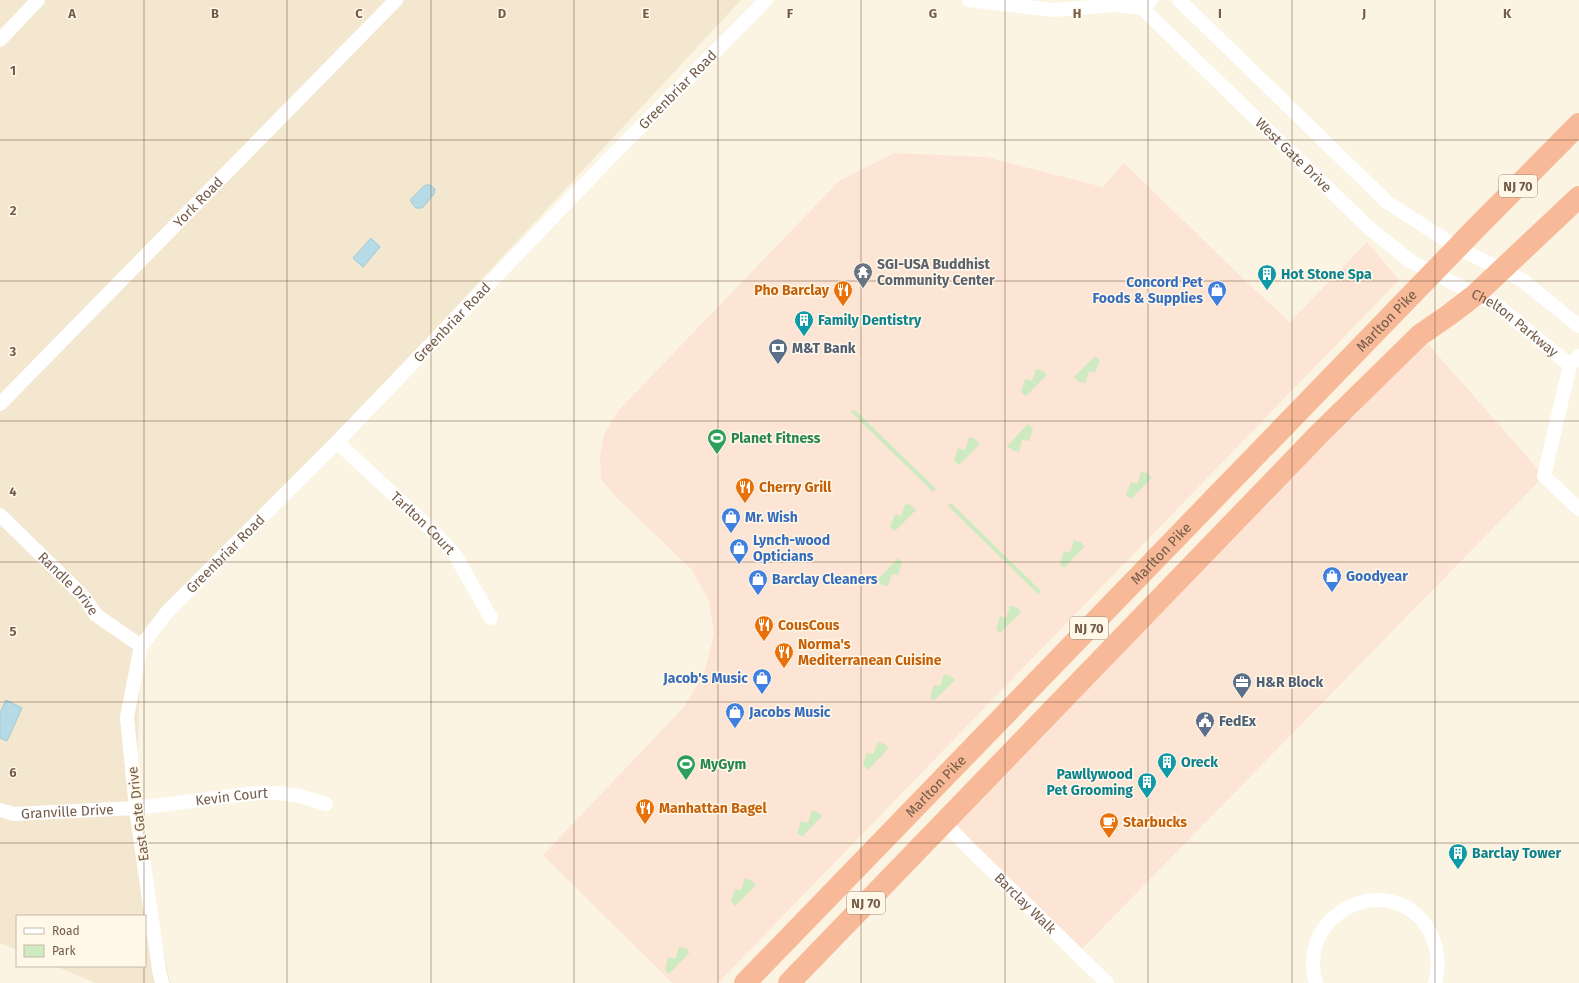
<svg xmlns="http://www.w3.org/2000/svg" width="1579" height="983" viewBox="0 0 1579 983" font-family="'Fira Sans',sans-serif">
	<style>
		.residential { fill: #f4e7d0 }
		.commercial { fill: #fde5d5 }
		.green { fill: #ceeac0 }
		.water { fill: #b6dbe6; stroke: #9dc9d7 }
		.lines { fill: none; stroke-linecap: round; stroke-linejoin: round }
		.street { stroke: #fff; stroke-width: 14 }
		.highway { stroke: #f7b998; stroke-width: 22 }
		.grid { fill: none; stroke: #745c48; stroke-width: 1; stroke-opacity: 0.55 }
		.labels { text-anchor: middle; stroke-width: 3; stroke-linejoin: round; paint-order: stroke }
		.shield { fill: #fff8e8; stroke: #9e8b78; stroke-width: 1 }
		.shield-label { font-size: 13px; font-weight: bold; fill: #745c48 }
		.street-label { font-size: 14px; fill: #745c48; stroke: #fff8e8 }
		.worship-label { font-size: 14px; font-weight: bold; fill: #5b616d; stroke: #fff8e8; text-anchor: start }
		.culture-label { font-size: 14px; font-weight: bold; fill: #0d838f; stroke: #fff8e8; text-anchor: start }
		.shop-label { font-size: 14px; font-weight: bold; fill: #366cbe; stroke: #fff8e8; text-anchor: start }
		.food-label { font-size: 14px; font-weight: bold; fill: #c56008; stroke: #fff8e8; text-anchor: start }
		.service-label { font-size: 14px; font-weight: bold; fill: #4e5e75; stroke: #fff8e8; text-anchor: start }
		.leisure-label { font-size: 14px; font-weight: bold; fill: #27864d; stroke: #fff8e8; text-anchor: start }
		.grid-label { font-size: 13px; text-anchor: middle; font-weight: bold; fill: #745c48; stroke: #fff8e8; stroke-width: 3; stroke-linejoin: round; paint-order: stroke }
	</style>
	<rect width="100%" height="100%" fill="#fcf4e2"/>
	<path class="residential" d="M 0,0 L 741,0 L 141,646 L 136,808 L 170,983 L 96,983 L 55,966 L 145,966 L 145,916 L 17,916 L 17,950 L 0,943 L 0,517 L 83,596 L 0,515 Z"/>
	<g class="commercial">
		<path d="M 894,153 L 986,157 L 1103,187 L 1124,163 L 1254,289 L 1290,322 L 1367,242 L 1399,280 L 718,983 L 672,983 L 543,855 L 683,708 L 704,674 L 714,634 L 709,601 L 692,570 L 616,497 L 601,479 L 600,456 L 604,434 L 618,411 L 839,181 Z"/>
		<path d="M 1420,335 L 1544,476 L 1077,954 L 944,822 Z"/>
	</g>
	<g class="green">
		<path d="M 1095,356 L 1100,360 L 1095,373 L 1089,371 L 1085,383 L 1079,382 L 1074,377 Z"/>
		<path d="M 1036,369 L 1042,370 L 1047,375 L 1026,396 L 1021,392 L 1025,379 L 1032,381 Z"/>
		<path d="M 854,409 L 936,489 L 933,492 L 851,412 Z"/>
		<path d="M 1028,424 L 1033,429 L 1029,441 L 1022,440 L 1019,452 L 1012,450 L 1007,446 Z"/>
		<path d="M 969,437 L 975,439 L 980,444 L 959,465 L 954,461 L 958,448 L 965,450 Z"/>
		<path d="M 1141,472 L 1147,473 L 1152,478 L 1131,499 L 1126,495 L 1131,482 L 1137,484 Z"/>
		<path d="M 951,503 L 1041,591 L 1038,594 L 948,506 Z"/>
		<path d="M 905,504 L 911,505 L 916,510 L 895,531 L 890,527 L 895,514 L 901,516 Z"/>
		<path d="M 1074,540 L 1080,542 L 1085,546 L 1064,568 L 1060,564 L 1064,551 L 1070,553 Z"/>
		<path d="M 898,558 L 902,563 L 898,575 L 892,574 L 888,586 L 882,585 L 877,580 Z"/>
		<path d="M 1010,606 L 1017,607 L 1021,612 L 1000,633 L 996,629 L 1000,616 L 1006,618 Z"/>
		<path d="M 944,674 L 950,676 L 955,680 L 934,701 L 930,697 L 934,685 L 940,686 Z"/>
		<path d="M 878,742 L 884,744 L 889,748 L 868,770 L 863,765 L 867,753 L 873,754 Z"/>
		<path d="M 812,810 L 818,812 L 822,816 L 802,837 L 797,833 L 801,821 L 808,823 Z"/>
		<path d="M 745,878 L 751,880 L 756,885 L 735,906 L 731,901 L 735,889 L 741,890 Z"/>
		<path d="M 679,947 L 685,948 L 690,952 L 669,974 L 665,970 L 668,957 L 675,959 Z"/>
	</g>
	<g class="water">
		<path d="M 425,185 L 430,185 L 435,189 L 434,194 L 422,208 L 416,208 L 411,202 L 411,199 Z"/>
		<path d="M 371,238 L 380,247 L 363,267 L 353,258 Z"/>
		<path d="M 6,700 L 22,708 L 7,741 L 0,738 L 0,713 Z"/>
	</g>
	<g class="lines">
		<g class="street">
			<path d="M 969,0 L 1053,10 L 1115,5 L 1142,8 L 1151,0"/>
			<path d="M 1179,0 L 1387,202 L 1458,248 L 1522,280 L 1579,326"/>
			<path id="s1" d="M 1142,8 L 1368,227 L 1410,261 L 1497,305 L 1570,365"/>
			<path d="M 0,40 L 38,0"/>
			<path d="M 1579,356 L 1570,365 L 1544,476 L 1579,509"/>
			<path id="s2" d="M 0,404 L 396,0"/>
			<path id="s3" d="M 337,442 L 435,533 L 455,555 L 491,618"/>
			<path id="s4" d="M 0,515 L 83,596 L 96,615 L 141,646"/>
			<path id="s5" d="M 0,810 L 14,814 L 136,808 L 257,793 L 279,793 L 300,796 L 326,804"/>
			<path id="s6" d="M 944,822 L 970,849 L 1107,983"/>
			<path id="s7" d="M 162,983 L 159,970 L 136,808 L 127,717 L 141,646 L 167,612 L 337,442 L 602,166 L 766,0"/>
			<path d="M 1316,983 C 1295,911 1392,868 1429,930 C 1438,947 1440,965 1435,983"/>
		</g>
		<g class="highway">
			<path id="s8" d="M 745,983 L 1480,224 L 1579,124"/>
			<path d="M 789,983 L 1321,432 L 1420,335 L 1449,315 L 1475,295 L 1579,197"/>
		</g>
	</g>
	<path class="grid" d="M 144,0 L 144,916M 287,0 L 287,983M 431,0 L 431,983M 574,0 L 574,983M 718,0 L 718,983M 861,0 L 861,983M 1005,0 L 1005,983M 1148,0 L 1148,983M 1292,0 L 1292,983M 1435,0 L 1435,983M 0,140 L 1579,140M 0,281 L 1579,281M 0,421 L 1579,421M 0,562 L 1579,562M 0,702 L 1579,702M 0,843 L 1579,843M 144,966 L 144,983"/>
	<defs>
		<g id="temple-pin" transform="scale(1)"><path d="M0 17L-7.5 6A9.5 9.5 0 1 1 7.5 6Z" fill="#6b7280" stroke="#fff8e8"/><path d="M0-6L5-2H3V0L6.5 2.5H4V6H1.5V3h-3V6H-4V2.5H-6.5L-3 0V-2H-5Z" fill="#fff"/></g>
		<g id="building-pin" transform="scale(1)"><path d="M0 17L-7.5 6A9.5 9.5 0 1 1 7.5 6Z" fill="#0f9aa8" stroke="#fff8e8"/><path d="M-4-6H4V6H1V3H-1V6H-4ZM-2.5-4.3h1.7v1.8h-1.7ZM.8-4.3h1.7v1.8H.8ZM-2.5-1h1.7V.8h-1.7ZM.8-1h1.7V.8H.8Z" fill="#fff"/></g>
		<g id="restaurant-pin" transform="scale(1)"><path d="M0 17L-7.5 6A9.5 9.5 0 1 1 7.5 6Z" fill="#e8710a" stroke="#fff8e8"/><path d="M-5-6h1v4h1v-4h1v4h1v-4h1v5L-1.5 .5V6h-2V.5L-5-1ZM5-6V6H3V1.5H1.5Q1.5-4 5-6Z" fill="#fff"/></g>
		<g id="shop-pin" transform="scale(1)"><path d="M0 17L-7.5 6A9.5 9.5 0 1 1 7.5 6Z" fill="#3f7fe0" stroke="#fff8e8"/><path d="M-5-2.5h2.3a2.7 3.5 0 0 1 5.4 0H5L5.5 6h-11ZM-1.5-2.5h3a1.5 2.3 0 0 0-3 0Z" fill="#fff"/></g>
		<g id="bank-pin" transform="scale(1)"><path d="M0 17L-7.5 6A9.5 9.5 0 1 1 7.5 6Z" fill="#5c6f8a" stroke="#fff8e8"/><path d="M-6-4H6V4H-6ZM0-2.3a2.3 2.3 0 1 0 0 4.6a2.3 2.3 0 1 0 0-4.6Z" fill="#fff"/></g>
		<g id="stadium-pin" transform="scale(1)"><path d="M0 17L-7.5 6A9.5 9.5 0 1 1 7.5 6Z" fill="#2e9e5b" stroke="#fff8e8"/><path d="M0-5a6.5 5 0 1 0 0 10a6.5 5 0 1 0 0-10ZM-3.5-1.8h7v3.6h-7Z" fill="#fff"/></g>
		<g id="office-pin" transform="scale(1)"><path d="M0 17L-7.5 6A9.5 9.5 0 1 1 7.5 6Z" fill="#5c6f8a" stroke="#fff8e8"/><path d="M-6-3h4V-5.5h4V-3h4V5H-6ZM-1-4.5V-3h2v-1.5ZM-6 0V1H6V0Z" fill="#fff"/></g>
		<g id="civic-pin" transform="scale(1)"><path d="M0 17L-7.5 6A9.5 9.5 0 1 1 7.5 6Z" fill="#5c6f8a" stroke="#fff8e8"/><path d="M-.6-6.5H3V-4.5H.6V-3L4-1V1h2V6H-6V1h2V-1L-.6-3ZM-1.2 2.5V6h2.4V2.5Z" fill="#fff"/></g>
		<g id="cafe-pin" transform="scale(1)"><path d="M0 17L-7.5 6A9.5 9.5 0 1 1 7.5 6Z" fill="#e8710a" stroke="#fff8e8"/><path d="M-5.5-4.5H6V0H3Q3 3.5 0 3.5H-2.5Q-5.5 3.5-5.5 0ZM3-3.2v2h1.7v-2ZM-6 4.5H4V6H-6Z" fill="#fff"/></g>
	</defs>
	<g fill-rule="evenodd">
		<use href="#temple-pin" x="863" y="272"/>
		<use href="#building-pin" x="1267" y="274"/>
		<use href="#restaurant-pin" x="843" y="290"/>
		<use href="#shop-pin" x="1217" y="290"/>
		<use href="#building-pin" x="804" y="320"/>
		<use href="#bank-pin" x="778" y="348"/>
		<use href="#stadium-pin" x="717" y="438"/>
		<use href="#restaurant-pin" x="745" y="487"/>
		<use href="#shop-pin" x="731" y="517"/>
		<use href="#shop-pin" x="739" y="548"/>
		<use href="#shop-pin" x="1332" y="576"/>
		<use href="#shop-pin" x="758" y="579"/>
		<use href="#restaurant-pin" x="764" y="625"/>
		<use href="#restaurant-pin" x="784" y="652"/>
		<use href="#shop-pin" x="762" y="678"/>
		<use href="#office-pin" x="1242" y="682"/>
		<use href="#shop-pin" x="735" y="712"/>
		<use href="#civic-pin" x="1205" y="721"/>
		<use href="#building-pin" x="1167" y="762"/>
		<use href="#stadium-pin" x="686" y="764"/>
		<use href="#building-pin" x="1147" y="782"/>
		<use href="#restaurant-pin" x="645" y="808"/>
		<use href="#cafe-pin" x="1109" y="822"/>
		<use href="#building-pin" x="1458" y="853"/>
	</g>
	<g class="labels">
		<g class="shield">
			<rect x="1499" y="175" width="38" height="22" rx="3"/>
			<rect x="1070" y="617" width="38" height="22" rx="3"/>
			<rect x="847" y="892" width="38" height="22" rx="3"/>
		</g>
		<g class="shield-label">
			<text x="1518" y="191">NJ 70</text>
			<text x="1089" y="633">NJ 70</text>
			<text x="866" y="908">NJ 70</text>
		</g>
		<g class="street-label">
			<text dy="5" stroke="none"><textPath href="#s7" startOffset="1114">Greenbriar Road</textPath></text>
			<text dy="5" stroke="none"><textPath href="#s1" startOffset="211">West Gate Drive</textPath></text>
			<text dy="5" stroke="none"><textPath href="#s2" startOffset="283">York Road</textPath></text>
			<text dy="5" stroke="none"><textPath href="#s8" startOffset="922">Marlton Pike</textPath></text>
			<text dy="5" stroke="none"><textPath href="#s7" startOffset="790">Greenbriar Road</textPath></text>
			<text dy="5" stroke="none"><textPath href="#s1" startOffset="491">Chelton Parkway</textPath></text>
			<text dy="5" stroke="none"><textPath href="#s3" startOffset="118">Tarlton Court</textPath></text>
			<text dy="5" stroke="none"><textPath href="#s7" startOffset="466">Greenbriar Road</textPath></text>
			<text dy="5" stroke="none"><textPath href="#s8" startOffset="598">Marlton Pike</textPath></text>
			<text dy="5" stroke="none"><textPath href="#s4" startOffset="97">Randle Drive</textPath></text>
			<text dy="5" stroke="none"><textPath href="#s8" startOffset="274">Marlton Pike</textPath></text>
			<text dy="5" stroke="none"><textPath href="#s5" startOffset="233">Kevin Court</textPath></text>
			<text dy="5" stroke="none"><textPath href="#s5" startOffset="68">Granville Drive</textPath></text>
			<text transform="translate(138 814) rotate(-97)" y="5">East Gate Drive</text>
			<text dy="5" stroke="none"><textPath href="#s6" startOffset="115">Barclay Walk</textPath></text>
		</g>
		<g class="worship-label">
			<text x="877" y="269">SGI-USA Buddhist<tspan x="877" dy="16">Community Center</tspan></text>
		</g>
		<g class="culture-label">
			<text x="1281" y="279">Hot Stone Spa</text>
			<text x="818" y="325">Family Dentistry</text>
			<text x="1181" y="767">Oreck</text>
			<text x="1133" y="779" text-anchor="end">Pawllywood<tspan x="1133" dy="16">Pet Grooming</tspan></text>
			<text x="1472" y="858">Barclay Tower</text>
		</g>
		<g class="shop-label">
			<text x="1203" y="287" text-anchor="end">Concord Pet<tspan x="1203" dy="16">Foods &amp; Supplies</tspan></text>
			<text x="745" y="522">Mr. Wish</text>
			<text x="753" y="545">Lynch-wood<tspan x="753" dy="16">Opticians</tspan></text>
			<text x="1346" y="581">Goodyear</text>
			<text x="772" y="584">Barclay Cleaners</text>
			<text x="748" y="683" text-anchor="end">Jacob's Music</text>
			<text x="749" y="717">Jacobs Music</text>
		</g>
		<g class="food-label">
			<text x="829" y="295" text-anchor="end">Pho Barclay</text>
			<text x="759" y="492">Cherry Grill</text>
			<text x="778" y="630">CousCous</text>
			<text x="798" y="649">Norma's<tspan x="798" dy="16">Mediterranean Cuisine</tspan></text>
			<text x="659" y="813">Manhattan Bagel</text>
			<text x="1123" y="827">Starbucks</text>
		</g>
		<g class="service-label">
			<text x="792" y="353">M&amp;T Bank</text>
			<text x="1256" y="687">H&amp;R Block</text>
			<text x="1219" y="726">FedEx</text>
		</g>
		<g class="leisure-label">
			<text x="731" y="443">Planet Fitness</text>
			<text x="700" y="769">MyGym</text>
		</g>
	</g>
	<g class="grid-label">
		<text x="72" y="18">A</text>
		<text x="215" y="18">B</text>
		<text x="359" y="18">C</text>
		<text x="502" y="18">D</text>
		<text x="646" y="18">E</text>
		<text x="790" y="18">F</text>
		<text x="933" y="18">G</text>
		<text x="1077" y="18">H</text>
		<text x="1220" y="18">I</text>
		<text x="1364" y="18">J</text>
		<text x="1507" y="18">K</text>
		<text x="13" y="75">1</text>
		<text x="13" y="215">2</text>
		<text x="13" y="356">3</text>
		<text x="13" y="496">4</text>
		<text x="13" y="636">5</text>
		<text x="13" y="777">6</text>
	</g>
	<rect x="16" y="915" width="130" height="52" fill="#fff8e8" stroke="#c7baa8"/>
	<rect x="24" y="928" width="20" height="6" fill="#ffffff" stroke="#c7baa8"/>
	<text x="52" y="935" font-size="12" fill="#745c48">Road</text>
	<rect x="24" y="945" width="20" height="12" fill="#ceeac0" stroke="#c7baa8"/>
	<text x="52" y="955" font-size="12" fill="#745c48">Park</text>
</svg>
